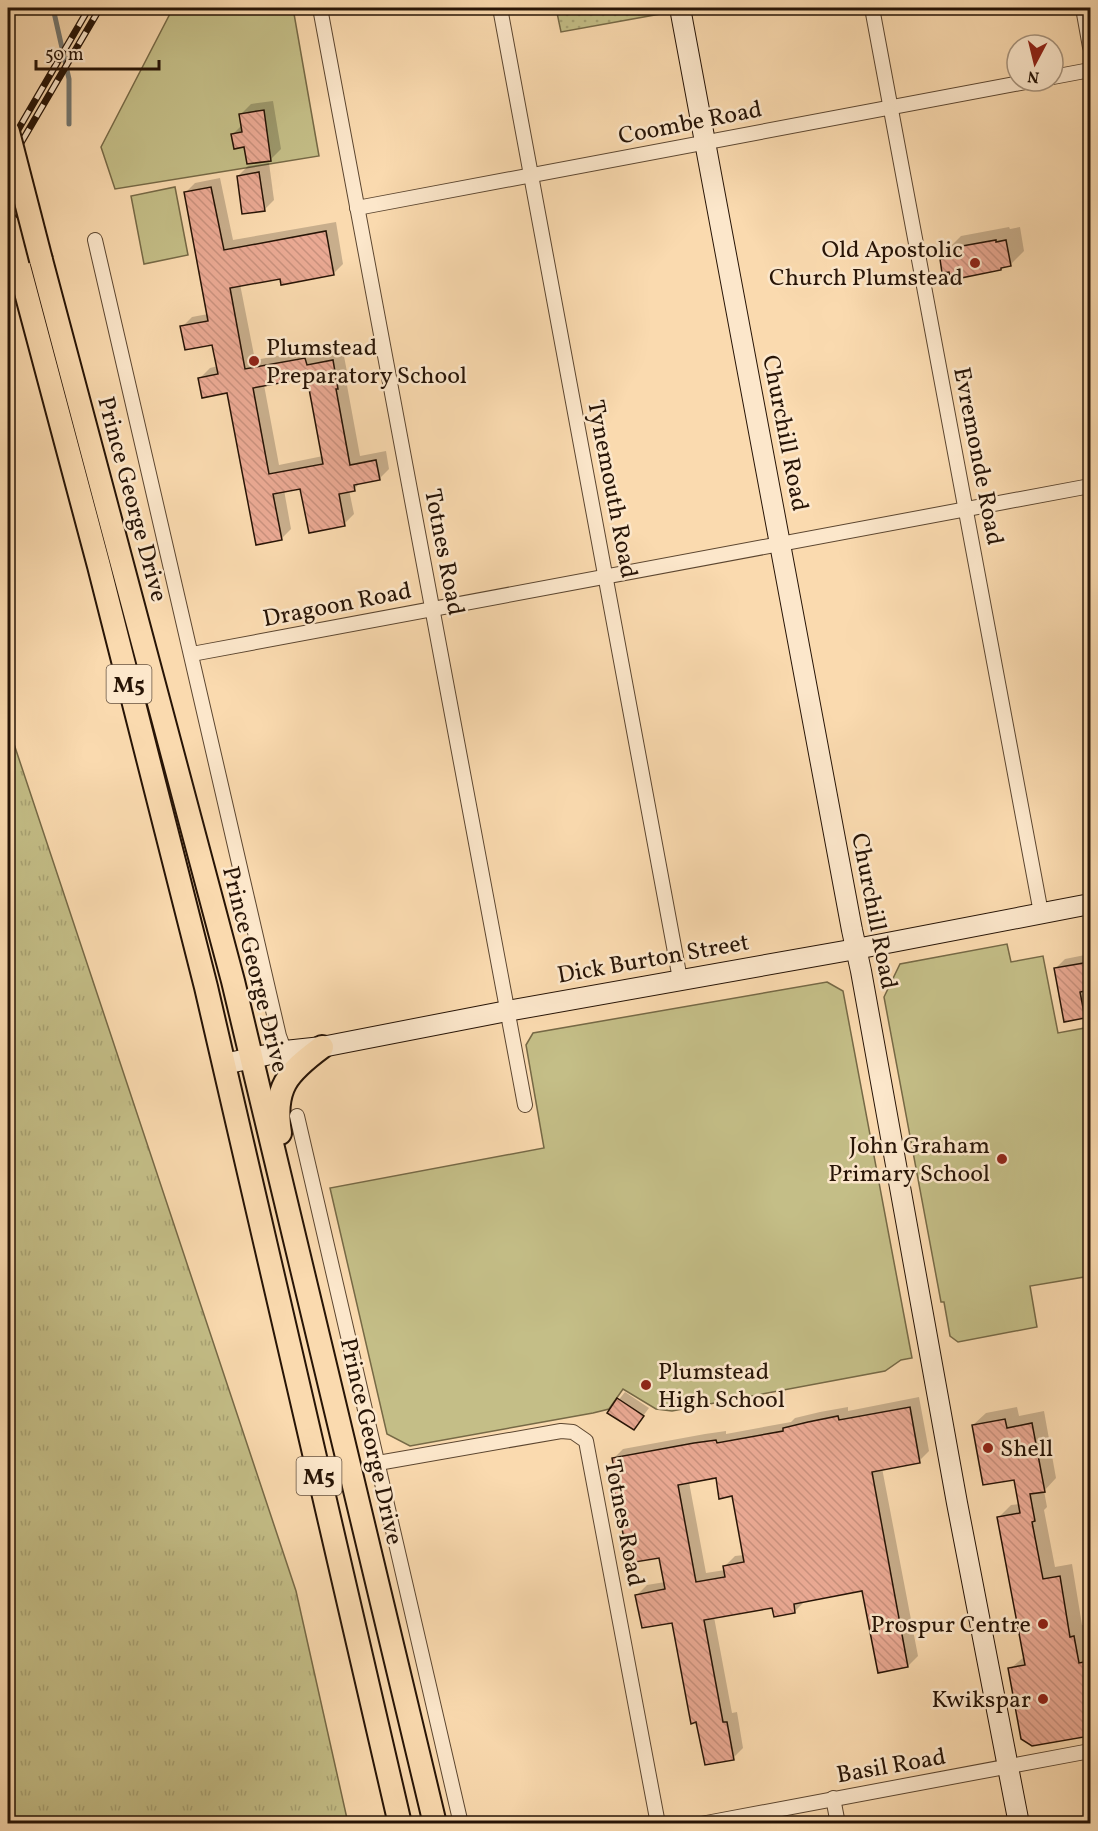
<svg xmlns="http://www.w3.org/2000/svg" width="1098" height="1831" viewBox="0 0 1098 1831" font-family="Vollkorn,serif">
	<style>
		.grass { fill: url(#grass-tufts); stroke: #766946; stroke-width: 1.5 }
		.park { fill: url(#park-dots); stroke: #766946; stroke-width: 1.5 }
		.pitch { fill: #c4be87; stroke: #766946; stroke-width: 1.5 }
		.shadow { fill: #0003; fill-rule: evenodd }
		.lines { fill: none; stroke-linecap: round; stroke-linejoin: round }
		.stream { stroke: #737670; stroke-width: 5 }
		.building { fill: url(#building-back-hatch); stroke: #271406; stroke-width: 1.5; fill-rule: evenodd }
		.street-casing { stroke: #5c4630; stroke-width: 16 }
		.secondary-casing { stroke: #271406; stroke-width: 22 }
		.primary-casing { stroke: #271406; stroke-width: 26 }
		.street { stroke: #fce7cb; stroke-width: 14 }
		.secondary { stroke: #fce7cb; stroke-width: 20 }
		.primary { stroke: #fadaaf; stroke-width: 22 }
		.rail-casing { stroke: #271406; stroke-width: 7 }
		.rail { stroke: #fce7cb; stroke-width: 4.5; stroke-dasharray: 14; stroke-linecap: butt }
		.primary-bridge-casing { stroke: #271406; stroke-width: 26; stroke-linecap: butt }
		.primary-bridge { stroke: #fadaaf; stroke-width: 22 }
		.poi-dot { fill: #8f2418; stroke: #fce7cb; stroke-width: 2 }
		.labels { text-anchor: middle; stroke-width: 5; stroke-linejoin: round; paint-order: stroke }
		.shield { fill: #fce7cb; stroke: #675341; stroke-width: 1.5 }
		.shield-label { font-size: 22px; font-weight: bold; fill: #271406 }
		.street-label { font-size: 24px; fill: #271406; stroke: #fce7cb }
		.poi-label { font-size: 24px; fill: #271406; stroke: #fce7cb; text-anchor: end }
	</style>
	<defs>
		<pattern id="grass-tufts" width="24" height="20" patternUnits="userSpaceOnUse" patternTransform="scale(1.5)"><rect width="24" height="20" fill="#c4be87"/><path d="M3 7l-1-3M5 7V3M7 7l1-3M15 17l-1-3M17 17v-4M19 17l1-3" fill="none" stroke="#a8a273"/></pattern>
		<pattern id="park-dots" width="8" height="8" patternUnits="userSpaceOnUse" patternTransform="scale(1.5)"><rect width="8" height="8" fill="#c4be87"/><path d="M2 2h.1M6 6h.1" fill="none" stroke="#a8a273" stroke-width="1.8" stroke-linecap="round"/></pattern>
		<pattern id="building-back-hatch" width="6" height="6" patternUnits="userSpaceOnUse" patternTransform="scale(1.5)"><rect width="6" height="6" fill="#eaa993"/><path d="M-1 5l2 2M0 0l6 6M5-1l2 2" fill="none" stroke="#c9917d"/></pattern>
	</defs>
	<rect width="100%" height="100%" fill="#fadaaf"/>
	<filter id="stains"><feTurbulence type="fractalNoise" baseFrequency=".00333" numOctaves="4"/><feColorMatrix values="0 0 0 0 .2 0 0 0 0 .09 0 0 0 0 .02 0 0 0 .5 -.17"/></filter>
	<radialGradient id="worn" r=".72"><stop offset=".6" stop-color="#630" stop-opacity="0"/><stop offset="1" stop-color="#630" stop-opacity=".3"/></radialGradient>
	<path class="grass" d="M 8,726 L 296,1591 L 348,1823 L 8,1823 Z"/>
	<path class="park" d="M 556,8 L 671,8 L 671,12 L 561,32 Z"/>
	<g class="pitch">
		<path d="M 173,8 L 293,8 L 319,156 L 115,189 L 101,147 Z"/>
		<path d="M 175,187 L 188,255 L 144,264 L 131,196 Z"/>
		<path d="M 1007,944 L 1011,962 L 1043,956 L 1058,1033 L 1085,1028 L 1090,1057 L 1090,1276 L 1030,1286 L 1037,1327 L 958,1342 L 950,1336 L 944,1302 L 941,1302 L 884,997 L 900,964 Z"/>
		<path d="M 827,982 L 843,991 L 912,1358 L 901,1360 L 885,1371 L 672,1411 L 656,1409 L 623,1389 L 609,1409 L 593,1413 L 410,1446 L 387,1434 L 330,1188 L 544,1148 L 526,1045 L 533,1033 Z"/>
	</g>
	<g class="shadow">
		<path d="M 273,101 L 281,149 L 271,159 L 245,145 L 233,134 L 242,125 L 241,114 L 251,104 Z"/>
		<path d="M 269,163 L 274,200 L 264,210 L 238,176 L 248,166 Z"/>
		<path d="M 220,178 L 233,240 L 336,222 L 343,264 L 333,274 L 281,277 L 240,284 L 255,360 L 315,349 L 317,356 L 343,351 L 348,377 L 346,380 L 360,456 L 386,451 L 389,469 L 379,479 L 361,482 L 354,489 L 349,490 L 354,514 L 344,524 L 302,487 L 284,490 L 291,529 L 281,539 L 228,391 L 200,378 L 210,368 L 218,366 L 214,343 L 182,327 L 192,317 L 208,314 L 185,193 L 195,183 ZM 308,377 L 323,456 L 279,465 L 264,385 Z"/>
		<path d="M 1009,227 L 1010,229 L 1020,227 L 1024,251 L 1010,265 L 1004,266 L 1001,269 L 942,259 L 948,253 L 947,250 L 961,236 Z"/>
		<path d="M 1090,954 L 1090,1010 L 1084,1017 L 1055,969 L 1065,959 Z"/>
		<path d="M 625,1392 L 649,1408 L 634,1428 L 609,1412 Z"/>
		<path d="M 919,1397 L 929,1451 L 919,1461 L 882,1468 L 918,1656 L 908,1666 L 863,1589 L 805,1601 L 795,1611 L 773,1606 L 714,1617 L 732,1713 L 737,1712 L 743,1748 L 733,1758 L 698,1721 L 673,1621 L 637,1595 L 647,1585 L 665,1582 L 661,1556 L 614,1480 L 617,1477 L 613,1459 L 623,1449 L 705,1434 L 726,1431 L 726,1434 L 791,1422 L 795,1418 L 820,1412 L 848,1407 L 848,1411 ZM 717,1477 L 733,1494 L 744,1555 L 735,1556 L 725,1566 L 725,1570 L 706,1573 L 689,1482 Z"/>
		<path d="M 1017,1407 L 1019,1416 L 1044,1411 L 1056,1478 L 1044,1491 L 1047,1507 L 1044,1510 L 1055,1567 L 1072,1564 L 1082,1625 L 1086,1625 L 1090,1647 L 1090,1734 L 1032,1745 L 1010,1669 L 1025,1656 L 999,1517 L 1011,1505 L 1020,1504 L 1015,1478 L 973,1425 L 986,1413 Z"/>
	</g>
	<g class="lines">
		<path class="stream" d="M 53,8 L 69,79 L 69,124"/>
	</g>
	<g class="building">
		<path d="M 264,110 L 271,161 L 247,164 L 244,147 L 234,149 L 231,134 L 242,132 L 239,114 Z"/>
		<path d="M 259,172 L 265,211 L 242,214 L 237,176 Z"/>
		<path d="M 211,187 L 224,250 L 326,231 L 334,275 L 281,285 L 280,279 L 230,288 L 245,369 L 305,358 L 307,365 L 333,360 L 338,389 L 336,389 L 350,465 L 376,460 L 380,480 L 354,485 L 355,491 L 339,494 L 345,526 L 309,533 L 300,489 L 273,494 L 282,540 L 256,545 L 227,393 L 202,398 L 198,378 L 218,374 L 212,345 L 185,350 L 180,326 L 208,321 L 184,192 ZM 307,378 L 323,464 L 269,474 L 253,388 Z"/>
		<path d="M 996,240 L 996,242 L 1006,240 L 1011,266 L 1001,268 L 1001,270 L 951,280 L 949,272 L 942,273 L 940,259 L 947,258 L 945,249 Z"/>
		<path d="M 1090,962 L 1090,990 L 1080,992 L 1085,1018 L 1064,1022 L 1054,968 Z"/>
		<path d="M 617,1398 L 644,1416 L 634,1430 L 607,1413 Z"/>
		<path d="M 910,1407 L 920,1463 L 872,1472 L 908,1667 L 878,1673 L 862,1591 L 794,1604 L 795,1613 L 774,1617 L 772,1608 L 704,1620 L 723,1722 L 727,1722 L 734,1760 L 705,1765 L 696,1722 L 691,1724 L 672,1623 L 642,1628 L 635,1595 L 665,1589 L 659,1558 L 629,1563 L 612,1480 L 616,1479 L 612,1458 L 694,1443 L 716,1440 L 717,1443 L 783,1431 L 783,1428 L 808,1422 L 838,1416 L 839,1420 ZM 716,1478 L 719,1499 L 732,1496 L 744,1562 L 723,1566 L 725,1577 L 696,1582 L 678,1485 Z"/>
		<path d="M 1005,1419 L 1007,1428 L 1032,1423 L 1045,1492 L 1030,1494 L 1035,1521 L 1032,1522 L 1043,1579 L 1060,1576 L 1070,1637 L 1074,1636 L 1079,1663 L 1090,1661 L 1090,1706 L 1086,1707 L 1090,1736 L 1032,1746 L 1021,1739 L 1008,1668 L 1025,1665 L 997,1517 L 1020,1513 L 1014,1480 L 983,1485 L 972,1425 Z"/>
	</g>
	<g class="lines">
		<g class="street-casing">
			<g id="street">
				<path d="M 320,8 L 525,1105"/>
				<path d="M 500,8 L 680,979"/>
				<path d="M 872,8 L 1041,913"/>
				<path d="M 1083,8 L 1090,47"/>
				<path d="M 1053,77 L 1090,70"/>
				<path d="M 357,208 L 1031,81"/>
				<path d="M 95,240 L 269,993 L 279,1036 L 287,1058"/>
				<path d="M 192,654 L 1090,486"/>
				<path d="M 297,1116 L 461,1824"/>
				<path d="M 378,1463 L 561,1431 L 573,1432 L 586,1441 L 658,1824"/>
				<path d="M 833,1798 L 838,1824"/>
				<path d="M 701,1824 L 1090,1751"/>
			</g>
		</g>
		<g class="secondary-casing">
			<g id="secondary">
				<path d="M 680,8 L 852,930 L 861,971 L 957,1503 L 1019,1824"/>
				<path d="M 224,1064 L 285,1051 L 322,1047 L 507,1011 L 856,949 L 1090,904"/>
			</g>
		</g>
		<g class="primary-casing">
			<g id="primary">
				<path d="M 8,225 L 99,566 L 206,987 L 400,1824"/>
				<path d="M 41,260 L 233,981 L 435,1824"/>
				<path d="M 280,1133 C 273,1088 287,1073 322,1047"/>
			</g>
		</g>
		<use href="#street" class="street"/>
		<use href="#secondary" class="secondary"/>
		<use href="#primary" class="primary"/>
		<g class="rail-casing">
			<g id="rail">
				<path d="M 8,147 L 89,8"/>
				<path d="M 8,165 L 100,8"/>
			</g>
		</g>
		<use href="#rail" class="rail"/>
		<g class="primary-bridge-casing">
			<path id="primary-bridge" d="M 8,132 L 41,260"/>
		</g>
		<use href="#primary-bridge" class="primary-bridge"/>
	</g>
	<g class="poi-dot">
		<circle cx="975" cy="263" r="6"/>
		<circle cx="254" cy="361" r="6"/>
		<circle cx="1002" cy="1159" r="6"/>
		<circle cx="646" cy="1385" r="6"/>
		<circle cx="988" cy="1448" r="6"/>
		<circle cx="1043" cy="1624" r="6"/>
		<circle cx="1043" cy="1699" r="6"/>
	</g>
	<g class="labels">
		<g class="shield">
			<rect x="106.5" y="665" width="45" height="38" rx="4.5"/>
			<rect x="296.5" y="1457" width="45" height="38" rx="4.5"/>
		</g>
		<g class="shield-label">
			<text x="129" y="692">M5</text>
			<text x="319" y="1484">M5</text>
		</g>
		<g class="street-label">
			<text transform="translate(690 122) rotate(-11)" y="8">Coombe Road</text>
			<text transform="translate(786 433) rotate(79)" y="8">Churchill Road</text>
			<text transform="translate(979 456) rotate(79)" y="8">Evremonde Road</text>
			<text transform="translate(613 489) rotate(79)" y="8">Tynemouth Road</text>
			<text transform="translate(133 499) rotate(75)" y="8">Prince George Drive</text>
			<text transform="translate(445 552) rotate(79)" y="8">Totnes Road</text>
			<text transform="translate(337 604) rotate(-11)" y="8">Dragoon Road</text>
			<text transform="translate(875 911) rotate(79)" y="8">Churchill Road</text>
			<text transform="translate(653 958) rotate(-10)" y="8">Dick Burton Street</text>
			<text transform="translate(256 969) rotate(76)" y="8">Prince George Drive</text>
			<text transform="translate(372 1441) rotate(77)" y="8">Prince George Drive</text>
			<text transform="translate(625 1523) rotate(79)" y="8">Totnes Road</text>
			<text transform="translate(891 1765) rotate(-10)" y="8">Basil Road</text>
		</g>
		<g class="poi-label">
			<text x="963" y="257">Old Apostolic<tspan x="963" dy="28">Church Plumstead</tspan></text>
			<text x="266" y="355" text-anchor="start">Plumstead<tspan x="266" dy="28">Preparatory School</tspan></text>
			<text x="990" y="1153">John Graham<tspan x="990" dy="28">Primary School</tspan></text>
			<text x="658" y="1379" text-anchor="start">Plumstead<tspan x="658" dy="28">High School</tspan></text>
			<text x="1000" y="1456" text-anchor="start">Shell</text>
			<text x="1031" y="1632">Prospur Centre</text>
			<text x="1031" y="1707">Kwikspar</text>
		</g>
	</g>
	<rect width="1098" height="1831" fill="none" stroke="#fadaaf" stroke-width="30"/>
	<rect x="9" y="9" width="1080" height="1813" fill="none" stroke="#271406" stroke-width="3"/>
	<rect x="15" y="15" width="1068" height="1801" fill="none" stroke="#271406" stroke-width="1.5"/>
	<g transform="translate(1035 63) rotate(187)"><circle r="28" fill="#fce7cb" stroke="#a7937c" stroke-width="1.5"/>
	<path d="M0-4.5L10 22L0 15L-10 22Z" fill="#8f2418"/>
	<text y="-9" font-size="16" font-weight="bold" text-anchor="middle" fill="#271406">N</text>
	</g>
	<path d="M36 60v9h123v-9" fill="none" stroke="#271406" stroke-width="3"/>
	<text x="45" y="60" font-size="18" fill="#271406" stroke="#fce7cb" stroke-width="4.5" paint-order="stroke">50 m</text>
	<rect width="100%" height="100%" filter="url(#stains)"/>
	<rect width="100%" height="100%" fill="url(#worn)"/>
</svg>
